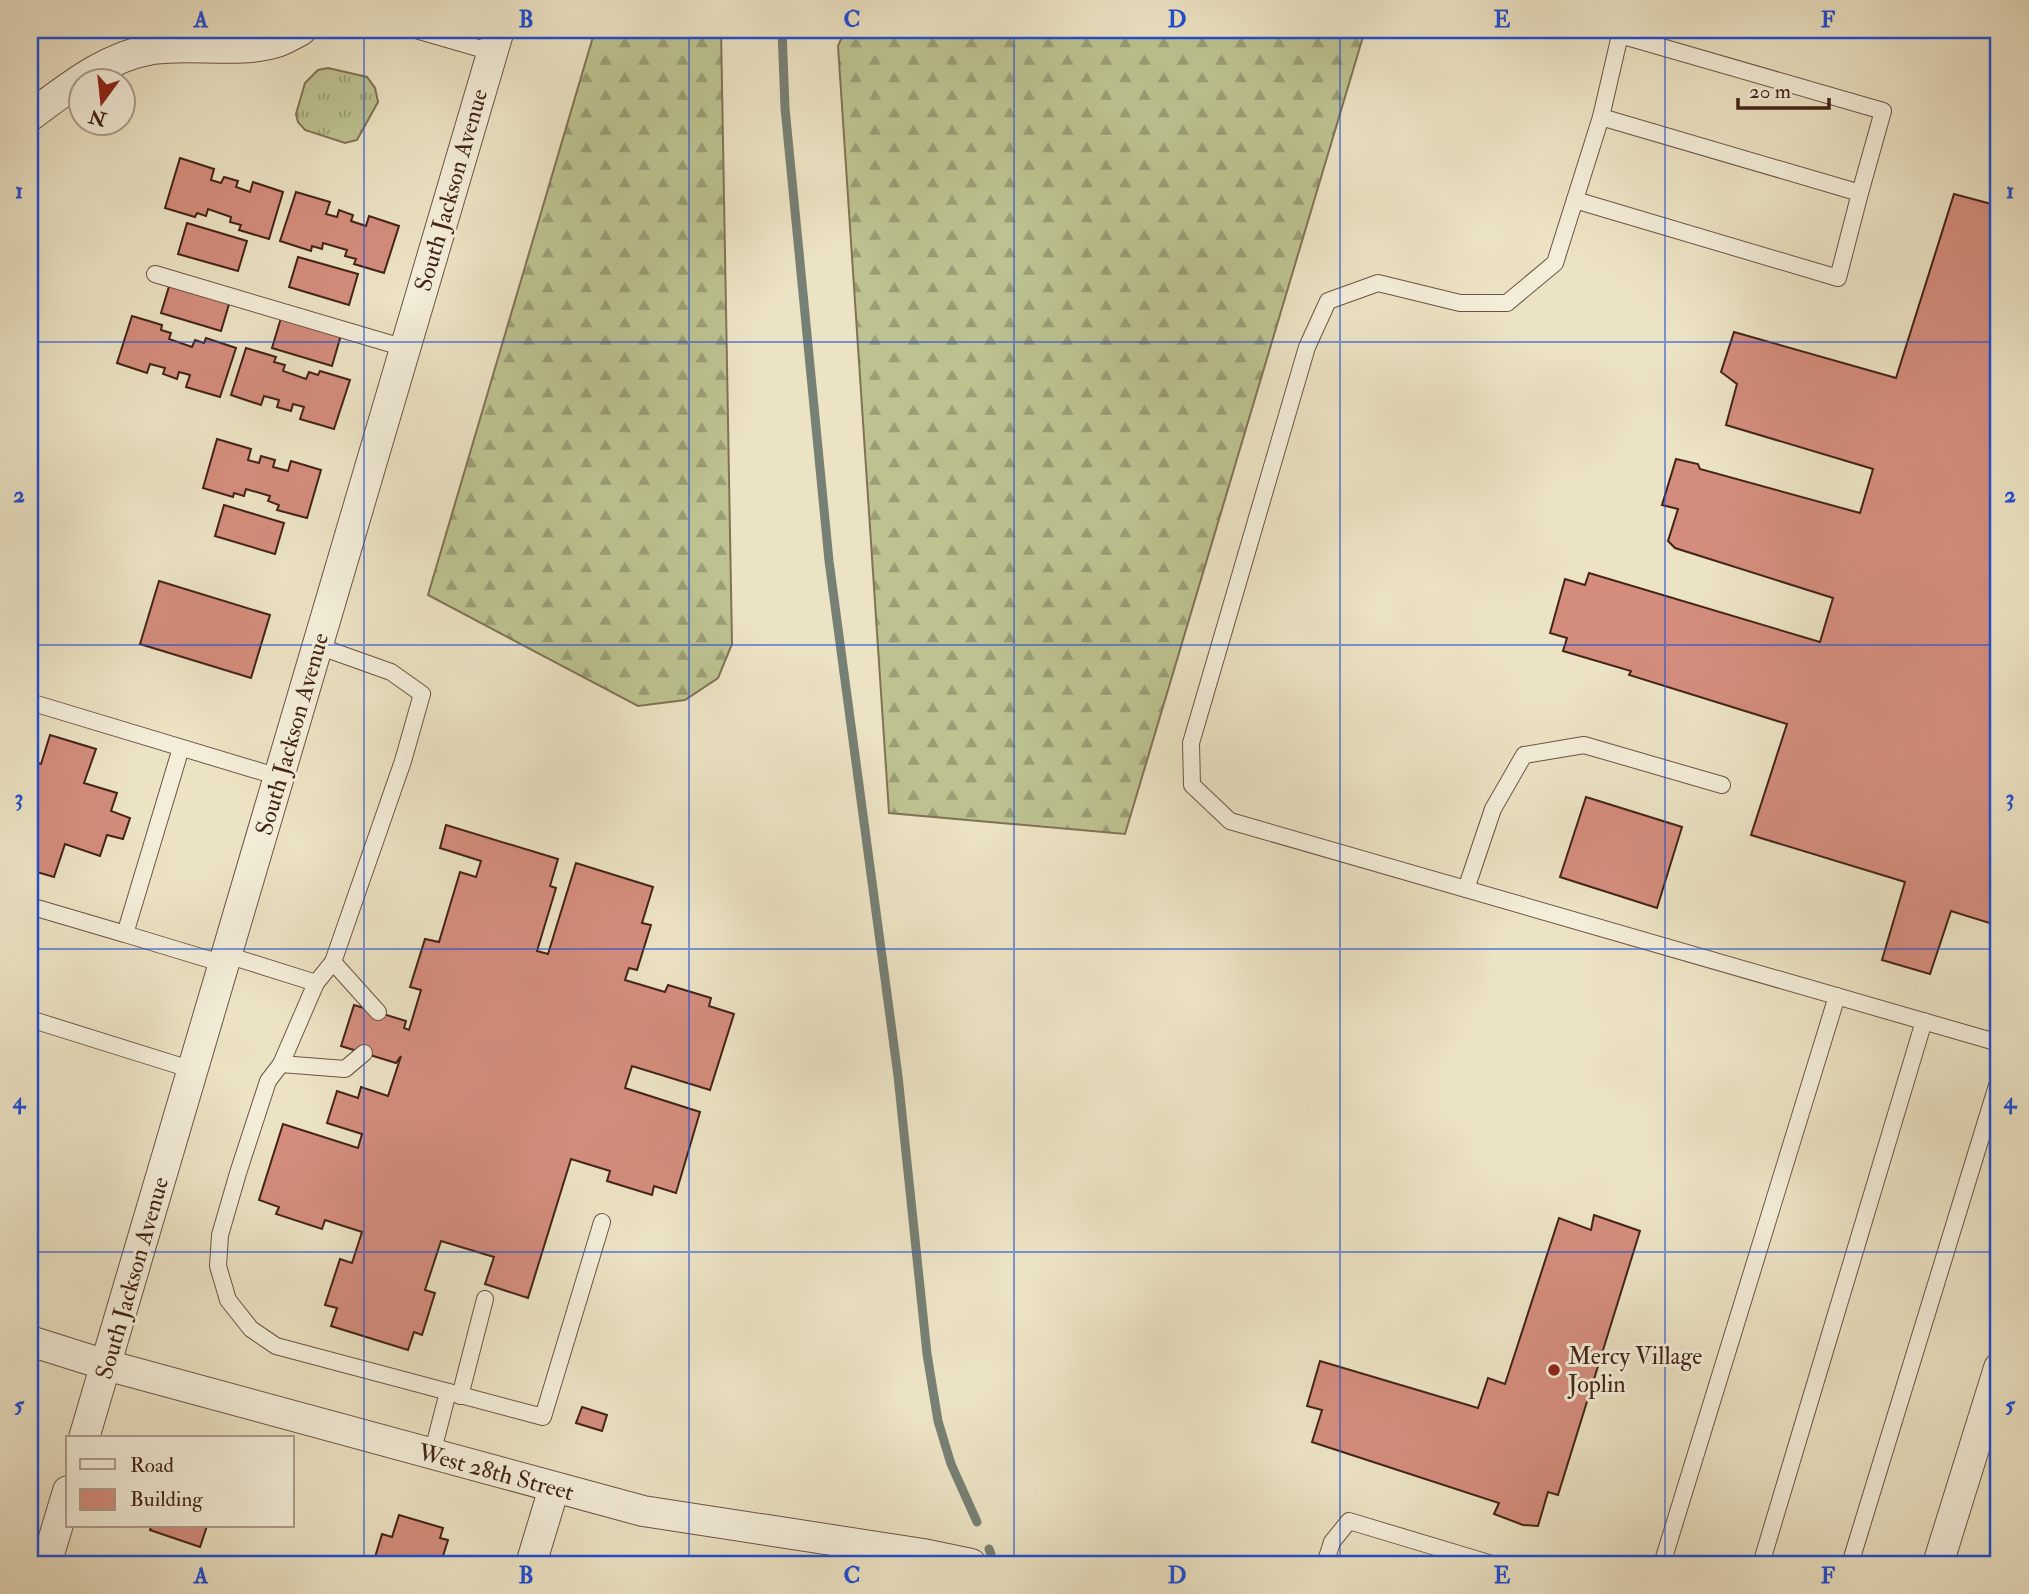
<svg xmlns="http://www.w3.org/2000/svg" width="2029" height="1594" viewBox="0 0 2029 1594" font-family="'IM FELL Double Pica',serif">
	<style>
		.grass { fill: url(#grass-tufts); stroke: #807354; stroke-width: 2 }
		.forest { fill: url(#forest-firs); stroke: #807354; stroke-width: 2 }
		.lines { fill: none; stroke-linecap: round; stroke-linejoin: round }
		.stream { stroke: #778074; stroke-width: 9 }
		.building { fill: #d48d7d; stroke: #432418; stroke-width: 2 }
		.lane-casing { stroke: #6d5443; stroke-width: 18 }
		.street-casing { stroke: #6d5443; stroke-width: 32 }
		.lane { stroke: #f3edd9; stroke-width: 16 }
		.street { stroke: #f3edd9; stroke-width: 30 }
		.grid { fill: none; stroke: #1d4ed8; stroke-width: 2; stroke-opacity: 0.55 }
		.poi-dot { fill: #8f2418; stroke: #f3edd9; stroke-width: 2.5 }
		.labels { text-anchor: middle; stroke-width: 6; stroke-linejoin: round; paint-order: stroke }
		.street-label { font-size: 24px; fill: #432418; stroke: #f3edd9 }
		.poi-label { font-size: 24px; fill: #432418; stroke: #f3edd9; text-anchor: start }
		.neatline { fill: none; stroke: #1d4ed8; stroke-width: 2.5 }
		.grid-label { font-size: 23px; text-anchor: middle; font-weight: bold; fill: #1d4ed8 }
	</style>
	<defs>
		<pattern id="grass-tufts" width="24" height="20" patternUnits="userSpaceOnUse" patternTransform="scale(1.75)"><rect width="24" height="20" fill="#bdc290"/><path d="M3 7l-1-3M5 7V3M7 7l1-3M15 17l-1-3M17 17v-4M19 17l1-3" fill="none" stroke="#9b9d75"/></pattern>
		<pattern id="forest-firs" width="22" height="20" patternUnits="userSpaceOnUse" patternTransform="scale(1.75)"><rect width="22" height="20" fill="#bdc290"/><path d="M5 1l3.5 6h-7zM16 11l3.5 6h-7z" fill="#9b9d75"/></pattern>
	</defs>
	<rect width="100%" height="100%" fill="#ece3c4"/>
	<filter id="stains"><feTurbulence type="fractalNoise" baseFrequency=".00286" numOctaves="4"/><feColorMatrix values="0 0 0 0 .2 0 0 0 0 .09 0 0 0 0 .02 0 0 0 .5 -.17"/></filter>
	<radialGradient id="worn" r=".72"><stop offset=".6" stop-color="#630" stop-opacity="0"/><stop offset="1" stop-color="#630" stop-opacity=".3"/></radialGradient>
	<path class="grass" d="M 328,68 L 367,77 L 375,88 L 378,102 L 357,140 L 345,143 L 305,130 L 298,122 L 296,114 L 305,83 L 318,70 Z"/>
	<g class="forest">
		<path d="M 595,30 L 721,30 L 732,644 L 718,678 L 685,700 L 638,706 L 428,595 Z"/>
		<path d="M 845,30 L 1365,30 L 1125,834 L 889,813 L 838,46 Z"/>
	</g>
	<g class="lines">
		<g class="stream">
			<path d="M 782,30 L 785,108 L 829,561 L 898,1076 L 927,1354 L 938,1421 L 951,1464 L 977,1522"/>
			<path d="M 30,36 L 40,30"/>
			<path d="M 989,1549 L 991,1554"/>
		</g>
	</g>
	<g class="building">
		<path d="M 180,158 L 214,169 L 211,180 L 221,183 L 224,177 L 238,181 L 236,187 L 250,192 L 253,182 L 283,192 L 269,239 L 239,230 L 241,225 L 230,222 L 231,217 L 208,209 L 206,216 L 197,213 L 195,217 L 165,208 Z"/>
		<path d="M 296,192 L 330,202 L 326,214 L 337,217 L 339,210 L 353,215 L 351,221 L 366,226 L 369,216 L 399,226 L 384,273 L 354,264 L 356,259 L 345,256 L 347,250 L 323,243 L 322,249 L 312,246 L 311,251 L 280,241 Z"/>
		<path d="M 1954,194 L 1999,206 L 1999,926 L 1951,911 L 1930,974 L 1882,960 L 1905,882 L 1751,835 L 1787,724 L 1629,675 L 1631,671 L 1563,651 L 1567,638 L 1550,633 L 1565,579 L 1585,585 L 1589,573 L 1820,642 L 1833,598 L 1675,548 L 1668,541 L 1678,509 L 1662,505 L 1676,459 L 1698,464 L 1700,469 L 1860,513 L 1873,469 L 1726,425 L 1737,384 L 1721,372 L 1734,332 L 1896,378 Z"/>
		<path d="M 187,223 L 247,241 L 238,271 L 178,254 Z"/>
		<path d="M 298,257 L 358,274 L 349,305 L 289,287 Z"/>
		<path d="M 170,283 L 230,301 L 221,331 L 161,313 Z"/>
		<path d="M 132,316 L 162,325 L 161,330 L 171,333 L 169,339 L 192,347 L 195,340 L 204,343 L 206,338 L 236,348 L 220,397 L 186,387 L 190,375 L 179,372 L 177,379 L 163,374 L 165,368 L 150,364 L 147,373 L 117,363 Z"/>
		<path d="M 281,318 L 341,335 L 332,366 L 272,348 Z"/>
		<path d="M 246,348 L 276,357 L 274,362 L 285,365 L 283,371 L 306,379 L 309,372 L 318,375 L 320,371 L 350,380 L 334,429 L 300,419 L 304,407 L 293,404 L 291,411 L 277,407 L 279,400 L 264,396 L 261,405 L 231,395 Z"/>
		<path d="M 217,439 L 251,449 L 248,460 L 259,463 L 261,456 L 275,460 L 273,467 L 288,471 L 291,461 L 321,470 L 307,518 L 277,510 L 279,505 L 268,501 L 270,496 L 246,489 L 244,496 L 234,493 L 233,497 L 203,488 Z"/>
		<path d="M 224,505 L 284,523 L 275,554 L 215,536 Z"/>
		<path d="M 159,581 L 270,615 L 251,678 L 140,644 Z"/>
		<path d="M 50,735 L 96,749 L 84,783 L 117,793 L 111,811 L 130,818 L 123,839 L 107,835 L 100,856 L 65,844 L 54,877 L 30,870 L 30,760 L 41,764 Z"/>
		<path d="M 1586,797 L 1682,827 L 1657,908 L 1560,877 Z"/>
		<path d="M 446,825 L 558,859 L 550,886 L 556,888 L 537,951 L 548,954 L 576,863 L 653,887 L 642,923 L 651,925 L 637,970 L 629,968 L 625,980 L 665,992 L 668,985 L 711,998 L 709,1006 L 734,1014 L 710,1090 L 632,1066 L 625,1088 L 700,1112 L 676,1193 L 654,1186 L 652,1195 L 607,1181 L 610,1171 L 571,1159 L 528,1298 L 485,1284 L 494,1257 L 441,1241 L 425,1290 L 435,1293 L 422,1335 L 414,1332 L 408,1350 L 331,1326 L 337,1308 L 325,1305 L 340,1259 L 352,1263 L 362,1232 L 325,1220 L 322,1229 L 276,1214 L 279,1207 L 259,1200 L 283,1124 L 358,1148 L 362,1134 L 327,1123 L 337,1091 L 358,1098 L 361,1087 L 388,1096 L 401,1056 L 396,1063 L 341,1046 L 354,1005 L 406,1021 L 404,1028 L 409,1030 L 421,990 L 410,987 L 425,939 L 439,942 L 460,872 L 476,877 L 481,861 L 440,848 Z"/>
		<path d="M 1594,1215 L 1640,1231 L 1558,1495 L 1548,1492 L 1538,1526 L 1523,1525 L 1494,1514 L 1499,1503 L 1312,1442 L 1322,1410 L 1307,1406 L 1320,1361 L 1478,1408 L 1488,1378 L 1505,1384 L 1559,1218 L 1591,1230 Z"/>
		<path d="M 582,1407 L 607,1415 L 602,1431 L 576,1423 Z"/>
		<path d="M 399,1515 L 443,1528 L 440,1538 L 448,1540 L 443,1556 L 447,1557 L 445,1564 L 373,1564 L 382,1534 L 392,1537 Z"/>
		<path d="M 151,1526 L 207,1526 L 200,1547 L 150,1530 Z"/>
		<path d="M 133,1559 L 150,1564 L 131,1564 Z"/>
	</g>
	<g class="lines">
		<g class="lane-casing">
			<g id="lane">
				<path d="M 416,30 L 492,52"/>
				<path d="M 1860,193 L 1883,111 L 1620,35 L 1601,117 L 1555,263 L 1507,303 L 1460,303 L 1378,283 L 1328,301 L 1307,347 L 1191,743 L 1192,785 L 1230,821 L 1999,1043"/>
				<path d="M 1575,200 L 1838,278 L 1860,193 L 1601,117"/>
				<path d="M 155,274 L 405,348"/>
				<path d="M 318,646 L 391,672 L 422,694 L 403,761 L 333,962 L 316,983 L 281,1064 L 268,1081 L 238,1173 L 220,1235 L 218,1266 L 228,1300 L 251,1329 L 276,1346 L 543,1417 L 602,1222"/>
				<path d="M 30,702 L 279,777"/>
				<path d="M 181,748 L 125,934 L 224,964"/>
				<path d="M 1466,889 L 1493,809 L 1524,755 L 1584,745 L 1722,785"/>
				<path d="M 30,906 L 125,934"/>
				<path d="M 227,955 L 316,983"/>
				<path d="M 333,962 L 378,1012"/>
				<path d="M 30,1019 L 193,1070"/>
				<path d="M 281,1064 L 345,1069 L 364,1053"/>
				<path d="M 460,1396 L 485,1299"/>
				<path d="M 432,1454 L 448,1392"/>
				<path d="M 1325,1564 L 1332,1542 L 1349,1521 L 1492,1564"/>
				<path d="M 1662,1564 L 1837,996"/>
				<path d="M 1761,1564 L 1924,1021"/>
				<path d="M 1850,1564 L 1999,1079"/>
			</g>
		</g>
		<g class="street-casing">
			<g id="street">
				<path d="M 30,116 C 68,88 105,57 153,49 C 193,43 238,54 277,42 C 285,39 294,34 301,30"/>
				<path d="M 30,1341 L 106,1365 L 643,1511 L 923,1554 L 971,1564"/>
				<path d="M 84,1438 L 499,30"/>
				<path d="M 46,1564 L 68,1491"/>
				<path d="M 531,1564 L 554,1488"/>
				<path d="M 1938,1564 L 1999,1368"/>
			</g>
		</g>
		<use href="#lane" class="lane"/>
		<use href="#street" class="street"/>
	</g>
	<path class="grid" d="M 364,30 L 364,1564M 689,30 L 689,1564M 1014,30 L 1014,1564M 1340,30 L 1340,1564M 1665,30 L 1665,1564M 30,342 L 1999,342M 30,645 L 1999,645M 30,949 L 1999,949M 30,1252 L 1999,1252"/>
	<circle class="poi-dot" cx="1554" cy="1370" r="7"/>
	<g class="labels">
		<g class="street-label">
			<text transform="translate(451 190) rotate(-74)" y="8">South Jackson Avenue</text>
			<text transform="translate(292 734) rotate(-74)" y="8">South Jackson Avenue</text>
			<text transform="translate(132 1278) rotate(-74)" y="8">South Jackson Avenue</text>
			<text transform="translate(496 1472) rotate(15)" y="8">West 28th Street</text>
		</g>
		<g class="poi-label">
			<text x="1568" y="1364">Mercy Village<tspan x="1568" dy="28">Joplin</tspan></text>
		</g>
	</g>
	<rect width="2029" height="1594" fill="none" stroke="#ece3c4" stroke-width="77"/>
	<rect x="66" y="1436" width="228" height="91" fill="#f3edd9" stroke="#ad9d8c" stroke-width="2"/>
	<rect x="80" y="1459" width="35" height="10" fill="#f3edd9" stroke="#ad9d8c" stroke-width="2"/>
	<text x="130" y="1472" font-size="21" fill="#432418">Road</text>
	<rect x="80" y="1489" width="35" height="21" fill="#d48d7d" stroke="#ad9d8c" stroke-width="2"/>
	<text x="130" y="1506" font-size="21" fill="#432418">Building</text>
	<g transform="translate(102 102) rotate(195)"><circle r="33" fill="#f3edd9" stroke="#ad9d8c" stroke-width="2"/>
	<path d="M0-5L12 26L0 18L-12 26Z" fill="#8f2418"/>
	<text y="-10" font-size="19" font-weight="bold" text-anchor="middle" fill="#432418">N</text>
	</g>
	<path d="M1738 98v10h91v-10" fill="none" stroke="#432418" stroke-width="3.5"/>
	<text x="1749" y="98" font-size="21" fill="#432418" stroke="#f3edd9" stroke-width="5" paint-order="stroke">20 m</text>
	<rect x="38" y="38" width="1952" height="1518" class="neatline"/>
	<g class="grid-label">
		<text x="201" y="27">A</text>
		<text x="526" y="27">B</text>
		<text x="852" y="27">C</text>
		<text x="1177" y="27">D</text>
		<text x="1502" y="27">E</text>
		<text x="1828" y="27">F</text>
		<text x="19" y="198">1</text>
		<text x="2010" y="198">1</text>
		<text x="19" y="502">2</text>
		<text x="2010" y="502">2</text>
		<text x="19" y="805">3</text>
		<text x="2010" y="805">3</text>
		<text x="19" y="1108">4</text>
		<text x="2010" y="1108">4</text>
		<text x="19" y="1412">5</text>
		<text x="2010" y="1412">5</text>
		<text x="201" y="1583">A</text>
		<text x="526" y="1583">B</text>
		<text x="852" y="1583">C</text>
		<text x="1177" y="1583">D</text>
		<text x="1502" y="1583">E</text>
		<text x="1828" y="1583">F</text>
	</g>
	<rect width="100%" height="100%" filter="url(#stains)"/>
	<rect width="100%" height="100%" fill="url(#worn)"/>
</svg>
